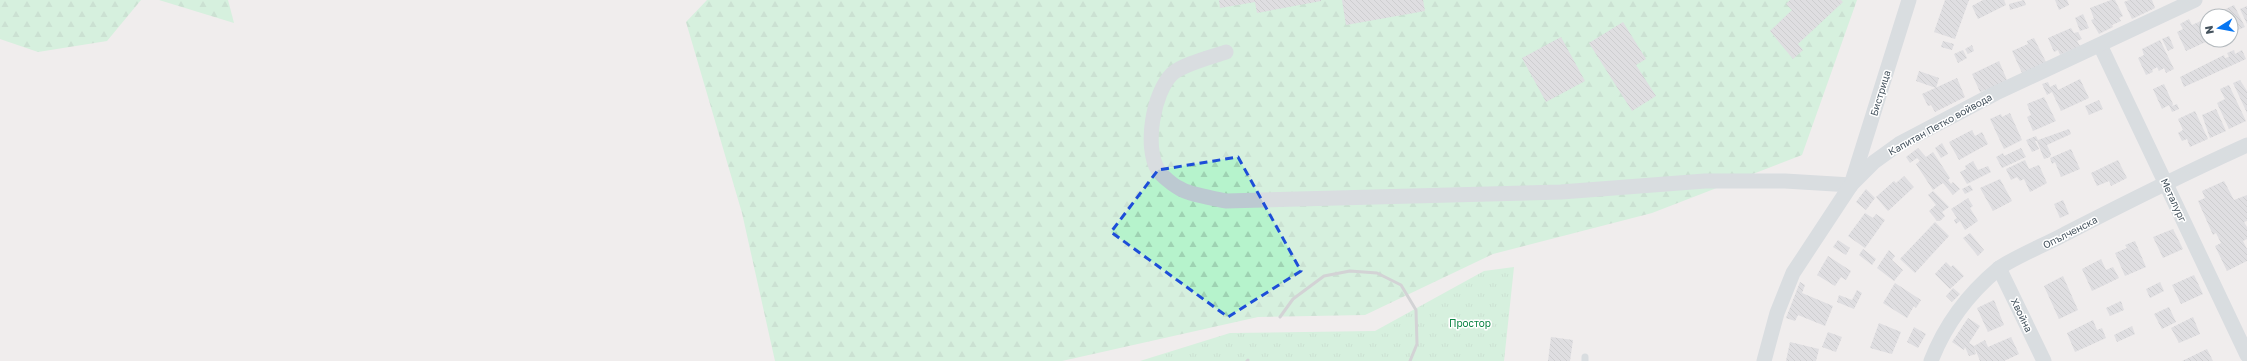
<svg xmlns="http://www.w3.org/2000/svg" width="2247" height="361" viewBox="0 0 2247 361" font-family="'Golos Text',sans-serif">
	<style>
		.forest { fill: url(#forest-firs) }
		.park { fill: url(#park-tufts) }
		.building { fill: url(#building-back-hatch) }
		.lines { fill: none; stroke-linecap: round; stroke-linejoin: round }
		.service { stroke: #bcc9d1; stroke-width: 7 }
		.minor { stroke: #bcc9d1; stroke-width: 15 }
		.rail { stroke: #afb3b9; stroke-width: 3 }
		.marked { fill: none; stroke: #1d4ed8; stroke-width: 3; stroke-dasharray: 8 5; stroke-linejoin: round }
		.labels { text-anchor: middle; stroke-width: 3; stroke-linejoin: round; paint-order: stroke }
		.street-label { font-size: 10px; fill: #44525d; stroke: #fff }
		.park-label { font-size: 10px; fill: #0d8545; stroke: #fff }
	</style>
	<defs>
		<pattern id="forest-firs" width="22" height="20" patternUnits="userSpaceOnUse"><rect width="22" height="20" fill="#b6f3cc"/><path d="M5 1l3.5 6h-7zM16 11l3.5 6h-7z" fill="#9ed2b2"/></pattern>
		<pattern id="park-tufts" width="24" height="20" patternUnits="userSpaceOnUse"><rect width="24" height="20" fill="#b6f3cc"/><path d="M3 7l-1-3M5 7V3M7 7l1-3M15 17l-1-3M17 17v-4M19 17l1-3" fill="none" stroke="#9ed2b2"/></pattern>
		<pattern id="building-back-hatch" width="6" height="6" patternUnits="userSpaceOnUse"><rect width="6" height="6" fill="#c9ccd3"/><path d="M-1 5l2 2M0 0l6 6M5-1l2 2" fill="none" stroke="#a5a8ae"/></pattern>
	</defs>
	<rect width="100%" height="100%" fill="#f0eded"/>
	<g class="forest">
		<path d="M 0,0 L 141,0 L 107,41 L 38,52 L 0,39 Z"/>
		<path d="M 159,0 L 228,0 L 234,23 Z"/>
		<path d="M 707,0 L 1857,0 L 1802,155 L 1652,213 L 1493,254 L 1365,315 L 1258,317 L 1062,361 L 775,361 L 742,213 L 686,22 Z"/>
	</g>
	<path class="park" d="M 1514,267 L 1504,361 L 1140,361 L 1230,333 L 1375,331 L 1484,271 Z"/>
	<g class="building">
		<path d="M 1219,0 L 1321,0 L 1321,1 L 1257,13 L 1255,2 L 1220,8 Z"/>
		<path d="M 1342,0 L 1423,0 L 1425,11 L 1346,25 Z"/>
		<path d="M 1790,0 L 1841,0 L 1843,2 L 1798,44 L 1803,50 L 1793,59 L 1770,31 L 1792,10 L 1786,4 Z"/>
		<path d="M 1945,0 L 1969,0 L 1955,39 L 1934,32 Z"/>
		<path d="M 1983,0 L 2004,0 L 2006,5 L 1978,19 L 1972,6 Z"/>
		<path d="M 2024,0 L 2026,5 L 2010,10 L 2009,4 Z"/>
		<path d="M 2055,0 L 2067,0 L 2069,5 L 2059,10 Z"/>
		<path d="M 2111,0 L 2115,0 L 2123,16 L 2119,18 L 2121,21 L 2112,25 L 2113,27 L 2099,34 L 2091,20 L 2094,19 L 2090,8 Z"/>
		<path d="M 2129,0 L 2152,0 L 2155,8 L 2132,19 L 2124,2 Z"/>
		<path d="M 2234,5 L 2245,27 L 2231,33 L 2231,16 L 2216,16 L 2215,14 Z"/>
		<path d="M 2247,6 L 2247,24 L 2240,9 Z"/>
		<path d="M 2083,14 L 2089,28 L 2080,31 L 2075,18 Z"/>
		<path d="M 2189,19 L 2192,25 L 2201,21 L 2207,34 L 2207,40 L 2210,40 L 2186,51 L 2177,32 L 2183,29 L 2180,24 Z"/>
		<path d="M 1623,22 L 1646,59 L 1636,65 L 1656,96 L 1632,111 L 1589,43 Z"/>
		<path d="M 2071,28 L 2074,33 L 2078,32 L 2082,39 L 2077,41 L 2080,46 L 2060,55 L 2058,50 L 2054,52 L 2048,38 Z"/>
		<path d="M 2169,36 L 2174,48 L 2168,51 L 2162,39 Z"/>
		<path d="M 1561,37 L 1585,81 L 1546,102 L 1522,58 Z"/>
		<path d="M 2034,38 L 2046,62 L 2022,73 L 2012,51 L 2028,44 L 2027,41 Z"/>
		<path d="M 2160,40 L 2174,69 L 2166,73 L 2164,68 L 2159,71 L 2157,67 L 2152,70 L 2153,72 L 2146,75 L 2138,58 L 2144,55 L 2142,49 Z"/>
		<path d="M 1943,41 L 1954,44 L 1952,50 L 1941,47 Z"/>
		<path d="M 1972,45 L 1974,51 L 1968,54 L 1965,49 Z"/>
		<path d="M 1963,50 L 1967,58 L 1958,63 L 1954,54 Z"/>
		<path d="M 2234,50 L 2235,54 L 2242,50 L 2246,59 L 2184,87 L 2180,77 L 2224,55 L 2225,58 L 2229,57 L 2227,53 Z"/>
		<path d="M 1999,61 L 2007,80 L 1989,92 L 1988,89 L 1980,92 L 1972,74 Z"/>
		<path d="M 1919,71 L 1939,78 L 1936,88 L 1916,81 Z"/>
		<path d="M 1957,78 L 1965,97 L 1935,112 L 1931,105 L 1928,106 L 1922,94 Z"/>
		<path d="M 2080,79 L 2089,98 L 2061,111 L 2052,92 L 2047,95 L 2042,84 L 2048,82 L 2050,87 L 2056,84 L 2058,90 Z"/>
		<path d="M 2240,80 L 2247,91 L 2247,113 L 2233,83 Z"/>
		<path d="M 2164,84 L 2173,104 L 2172,106 L 2177,104 L 2179,109 L 2172,112 L 2169,105 L 2162,109 L 2153,89 Z"/>
		<path d="M 2229,85 L 2246,121 L 2229,129 L 2217,103 L 2225,99 L 2220,89 Z"/>
		<path d="M 2044,97 L 2056,121 L 2033,131 L 2027,117 L 2031,115 L 2027,104 Z"/>
		<path d="M 2099,100 L 2103,109 L 2089,115 L 2085,106 Z"/>
		<path d="M 2216,109 L 2226,131 L 2210,138 L 2202,115 Z"/>
		<path d="M 2195,111 L 2208,139 L 2190,147 L 2187,139 L 2182,141 L 2178,133 L 2183,130 L 2178,119 Z"/>
		<path d="M 2010,113 L 2022,140 L 2004,149 L 1990,119 L 2001,114 L 2002,117 Z"/>
		<path d="M 2069,129 L 2071,134 L 2047,145 L 2051,154 L 2050,157 L 2044,159 L 2037,141 L 2035,141 L 2039,149 L 2032,152 L 2026,140 L 2036,136 L 2038,140 Z"/>
		<path d="M 1972,130 L 1975,136 L 1982,132 L 1988,144 L 1959,160 L 1949,142 Z"/>
		<path d="M 1942,143 L 1948,154 L 1941,158 L 1935,148 Z"/>
		<path d="M 1918,148 L 1926,157 L 1933,152 L 1950,178 L 1948,180 L 1951,184 L 1953,182 L 1960,189 L 1953,195 L 1943,183 L 1933,190 L 1916,164 L 1920,161 L 1917,158 L 1910,163 L 1906,157 Z"/>
		<path d="M 2021,148 L 2026,157 L 2002,168 L 1996,157 L 2003,153 L 2004,156 Z"/>
		<path d="M 2071,149 L 2080,169 L 2061,177 L 2055,162 L 2052,164 L 2050,158 Z"/>
		<path d="M 2025,160 L 2029,169 L 2039,165 L 2047,183 L 2030,192 L 2024,179 L 2020,181 L 2017,177 L 2011,180 L 2006,169 Z"/>
		<path d="M 2118,160 L 2127,178 L 2111,186 L 2109,181 L 2097,186 L 2091,173 Z"/>
		<path d="M 1973,161 L 1978,170 L 1988,166 L 1991,172 L 1967,184 L 1960,172 L 1966,169 L 1965,166 Z"/>
		<path d="M 1904,176 L 1914,187 L 1888,211 L 1876,197 L 1894,181 L 1896,183 Z"/>
		<path d="M 2000,179 L 2012,201 L 1993,211 L 1980,188 Z"/>
		<path d="M 2224,181 L 2234,200 L 2247,195 L 2247,221 L 2244,222 L 2247,227 L 2247,239 L 2243,241 L 2247,249 L 2247,261 L 2227,271 L 2215,246 L 2221,243 L 2216,233 L 2213,235 L 2198,201 L 2205,198 L 2202,191 Z"/>
		<path d="M 1970,185 L 1973,190 L 1965,194 L 1962,189 Z"/>
		<path d="M 1866,189 L 1875,198 L 1866,210 L 1856,202 Z"/>
		<path d="M 1933,191 L 1949,207 L 1942,212 L 1945,216 L 1940,221 L 1937,221 L 1929,211 L 1936,205 L 1928,195 Z"/>
		<path d="M 1968,198 L 1973,206 L 1970,208 L 1978,221 L 1965,230 L 1960,221 L 1956,224 L 1954,220 L 1957,218 L 1951,209 Z"/>
		<path d="M 2063,200 L 2069,214 L 2060,218 L 2054,204 Z"/>
		<path d="M 1865,213 L 1873,218 L 1876,214 L 1885,220 L 1865,248 L 1848,236 Z"/>
		<path d="M 1935,222 L 1949,236 L 1915,273 L 1900,259 Z"/>
		<path d="M 2173,229 L 2183,249 L 2163,258 L 2153,237 Z"/>
		<path d="M 1970,233 L 1984,250 L 1978,256 L 1963,238 Z"/>
		<path d="M 1838,240 L 1850,248 L 1846,255 L 1833,247 Z"/>
		<path d="M 2135,241 L 2146,267 L 2125,276 L 2115,253 L 2127,248 L 2125,245 Z"/>
		<path d="M 1863,249 L 1876,259 L 1872,265 L 1859,255 Z"/>
		<path d="M 1889,250 L 1895,256 L 1892,260 L 1903,270 L 1894,281 L 1877,268 Z"/>
		<path d="M 1828,256 L 1851,271 L 1846,280 L 1841,277 L 1835,286 L 1817,275 Z"/>
		<path d="M 2101,259 L 2106,270 L 2113,267 L 2119,278 L 2092,291 L 2082,269 Z"/>
		<path d="M 1946,262 L 1951,267 L 1953,265 L 1964,276 L 1950,289 L 1935,274 Z"/>
		<path d="M 2194,275 L 2203,294 L 2181,304 L 2172,285 Z"/>
		<path d="M 2063,276 L 2078,310 L 2059,319 L 2044,286 Z"/>
		<path d="M 1800,282 L 1805,285 L 1802,293 L 1833,306 L 1825,326 L 1798,315 L 1795,321 L 1786,318 Z"/>
		<path d="M 2160,282 L 2164,291 L 2150,298 L 2146,289 Z"/>
		<path d="M 1895,283 L 1921,300 L 1916,308 L 1914,306 L 1907,318 L 1883,303 Z"/>
		<path d="M 1953,288 L 1960,294 L 1952,302 L 1946,296 Z"/>
		<path d="M 1857,290 L 1862,293 L 1854,309 L 1837,302 L 1839,295 L 1852,300 Z"/>
		<path d="M 1994,300 L 2004,325 L 1988,332 L 1977,308 Z"/>
		<path d="M 2121,301 L 2124,310 L 2110,316 L 2106,308 Z"/>
		<path d="M 2169,307 L 2176,322 L 2162,329 L 2154,314 Z"/>
		<path d="M 2193,317 L 2200,334 L 2179,343 L 2171,328 Z"/>
		<path d="M 1968,318 L 1980,326 L 1969,343 L 1974,346 L 1985,340 L 1988,347 L 2011,337 L 2019,354 L 2004,361 L 1980,361 L 1974,346 L 1976,354 L 1969,356 L 1965,347 L 1964,350 L 1952,342 Z"/>
		<path d="M 2093,320 L 2097,330 L 2102,328 L 2106,338 L 2075,352 L 2067,333 Z"/>
		<path d="M 1879,323 L 1901,332 L 1892,354 L 1870,348 Z"/>
		<path d="M 2132,326 L 2135,334 L 2117,342 L 2114,335 Z"/>
		<path d="M 1914,327 L 1926,334 L 1918,348 L 1907,342 Z"/>
		<path d="M 1828,332 L 1842,337 L 1836,352 L 1822,347 Z"/>
		<path d="M 1551,337 L 1573,340 L 1570,361 L 1548,361 Z"/>
		<path d="M 1790,342 L 1819,349 L 1816,361 L 1786,361 Z"/>
		<path d="M 2207,349 L 2213,361 L 2182,361 Z"/>
	</g>
	<g class="lines">
		<path class="service" d="M 1585,361 L 1585,357"/>
		<g class="minor">
			<path d="M 2100,45 L 2247,355"/>
			<path d="M 1226,52 C 1212,57 1183,64 1172,74 C 1153,93 1144,147 1158,170 C 1162,176 1173,185 1179,188 C 1189,195 1214,198 1226,201 L 1561,192 L 1705,181 L 1785,181 L 1851,185 L 1909,0"/>
			<path d="M 1999,268 L 2044,361"/>
			<path d="M 1764,361 L 1777,313 L 1793,273 L 1851,185 L 1874,162 L 1899,144 L 1996,93 L 2195,0"/>
			<path d="M 1931,361 C 1945,325 1968,294 1998,269 C 2012,258 2047,244 2065,234 C 2125,203 2185,173 2247,145"/>
		</g>
		<g class="rail">
			<path d="M 1280,317 L 1293,299 L 1324,276 L 1350,271 L 1377,273 L 1401,285 L 1416,310 L 1417,344 L 1410,361"/>
			<path d="M 1247,361 L 1248,360"/>
		</g>
	</g>
	<path d="M0 0H2247V361H0ZM 1238,157 L 1301,271 L 1228,317 L 1111,232 L 1158,170 Z" fill="#f0eded" fill-opacity=".55" fill-rule="evenodd"/>
	<path class="marked" d="M 1238,157 L 1301,271 L 1228,317 L 1111,232 L 1158,170 Z"/>
	<g class="labels">
		<g class="street-label">
			<text transform="translate(1880 93) rotate(-73)" y="4">Бистрица</text>
			<text transform="translate(1940 124) rotate(-29)" y="4">Капитан Петко войвода</text>
			<text transform="translate(2174 200) rotate(65)" y="4">Металург</text>
			<text transform="translate(2070 232) rotate(-27)" y="4">Опълченска</text>
			<text transform="translate(2022 315) rotate(64)" y="4">Хвойна</text>
		</g>
		<g class="park-label">
			<text x="1470" y="327">Простор</text>
		</g>
	</g>
	<g transform="translate(2219 28) rotate(259)"><circle r="19" fill="#ffffff" stroke="#b4babe"/>
	<path d="M0-3L7 15L0 10L-7 15Z" fill="#0675f1"/>
	<text y="-6" font-size="11" font-weight="bold" text-anchor="middle" fill="#44525d">N</text>
	</g>
</svg>
